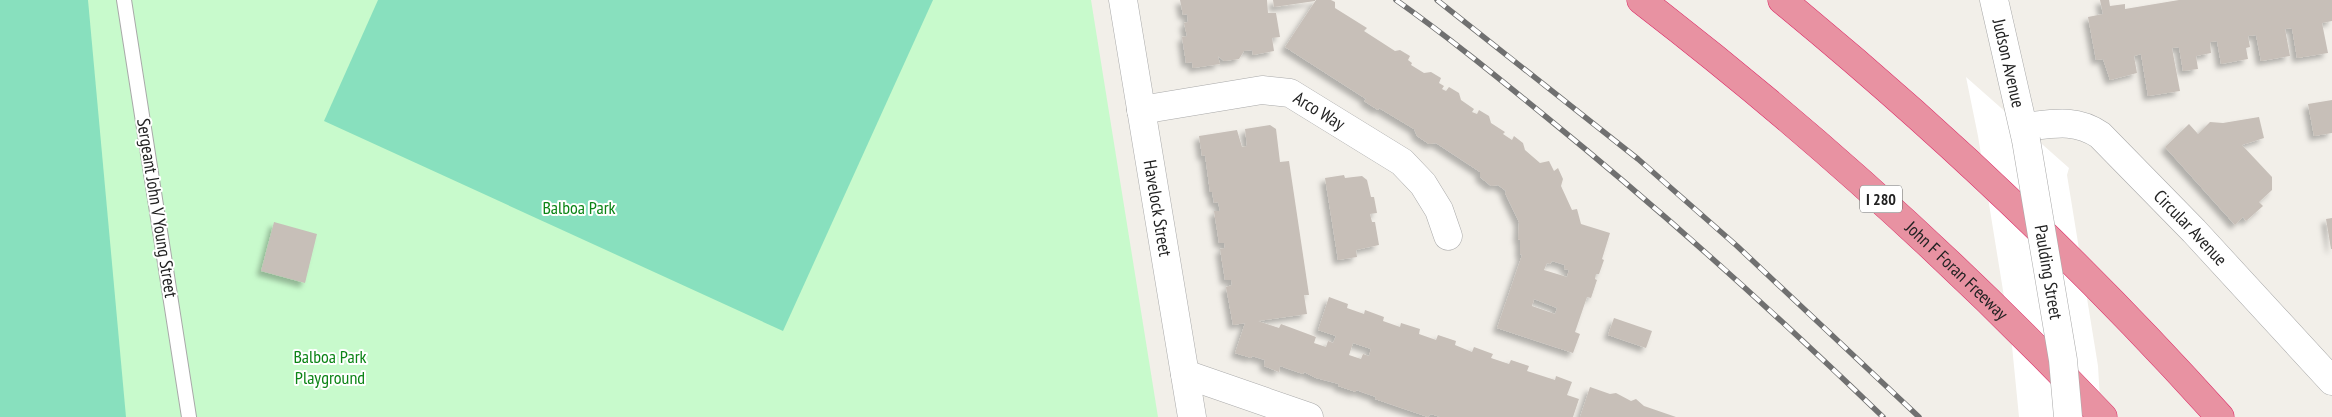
<svg xmlns="http://www.w3.org/2000/svg" width="2332" height="417" viewBox="0 0 2332 417" font-family="'PT Sans Narrow',sans-serif">
	<style>
		.park { fill: #c8facc }
		.pitch { fill: #88e0be }
		.pier { fill: #fff }
		.building { fill: #c7bfb8; fill-rule: evenodd; filter: url(#shadow) }
		.lines { fill: none; stroke-linecap: round; stroke-linejoin: round }
		.service-casing { stroke: #a9a9a9; stroke-width: 16 }
		.minor-casing { stroke: #a9a9a9; stroke-width: 29 }
		.tertiary-casing { stroke: #a9a9a9; stroke-width: 29 }
		.motorway-casing { stroke: #dc2a67; stroke-width: 29 }
		.service { stroke: #fff; stroke-width: 14 }
		.minor { stroke: #fff; stroke-width: 28 }
		.tertiary { stroke: #fff; stroke-width: 28 }
		.motorway { stroke: #e892a2; stroke-width: 28 }
		.rail-casing { stroke: #707070; stroke-width: 5.5 }
		.rail { stroke: #fff; stroke-width: 4; stroke-dasharray: 11; stroke-linecap: butt }
		.minor-bridge-casing { stroke: #a9a9a9; stroke-width: 29; stroke-linecap: butt }
		.minor-bridge { stroke: #fff; stroke-width: 28 }
		.labels { text-anchor: middle; stroke-width: 4; stroke-linejoin: round; paint-order: stroke }
		.shield { fill: #fff; stroke: #646464; stroke-width: 1 }
		.shield-label { font-size: 16px; font-weight: bold; fill: #222 }
		.street-label { font-size: 18px; fill: #222; stroke: #fff }
		.park-label { font-size: 18px; fill: #0c8416; stroke: #fff }
	</style>
	<defs>
		<filter id="shadow"><feDropShadow dx="-4.5" dy="4.5" stdDeviation="2.5" flood-color="#0004"/></filter>
	</defs>
	<rect width="100%" height="100%" fill="#f2efe9"/>
	<path class="park" d="M 0,0 L 1091,0 L 1158,417 L 0,417 Z"/>
	<g class="pitch">
		<path d="M 0,0 L 88,0 L 126,417 L 0,417 Z"/>
		<path d="M 378,0 L 933,0 L 783,331 L 324,121 Z"/>
	</g>
	<path class="pier" d="M 1966,77 L 2069,168 L 2067,175 L 2098,366 L 2101,417 L 2019,417 L 2012,346 L 1978,136 Z"/>
	<g class="building">
		<path d="M 1180,0 L 1267,0 L 1268,13 L 1276,13 L 1280,37 L 1272,38 L 1274,51 L 1253,55 L 1252,50 L 1244,51 L 1239,59 L 1224,61 L 1218,56 L 1220,64 L 1193,68 L 1192,62 L 1186,63 L 1182,37 L 1187,36 L 1184,23 L 1188,22 L 1187,14 L 1183,15 Z"/>
		<path d="M 1273,0 L 1315,0 L 1315,1 L 1274,7 Z"/>
		<path d="M 1316,0 L 1331,0 L 1335,2 L 1335,8 L 1367,28 L 1364,31 L 1395,51 L 1400,50 L 1410,56 L 1408,60 L 1412,63 L 1411,65 L 1424,73 L 1431,72 L 1441,78 L 1439,83 L 1444,86 L 1442,89 L 1446,91 L 1449,87 L 1459,93 L 1461,100 L 1474,109 L 1472,112 L 1477,114 L 1479,110 L 1489,116 L 1491,123 L 1505,132 L 1503,134 L 1512,140 L 1514,136 L 1523,143 L 1525,150 L 1540,163 L 1549,161 L 1554,171 L 1558,168 L 1563,179 L 1561,186 L 1572,210 L 1577,209 L 1581,224 L 1610,233 L 1602,259 L 1604,260 L 1599,274 L 1596,274 L 1595,279 L 1597,280 L 1591,298 L 1587,297 L 1575,332 L 1580,334 L 1573,353 L 1497,328 L 1522,255 L 1520,254 L 1520,240 L 1518,239 L 1519,222 L 1505,193 L 1506,191 L 1498,185 L 1491,186 L 1480,177 L 1480,172 L 1436,143 L 1429,144 L 1417,136 L 1414,129 L 1379,108 L 1378,110 L 1364,101 L 1366,99 L 1285,47 ZM 1552,261 L 1565,265 L 1564,269 L 1569,270 L 1567,277 L 1544,270 L 1547,263 L 1550,264 ZM 1534,299 L 1557,308 L 1555,314 L 1532,306 Z"/>
		<path d="M 2100,0 L 2109,0 L 2110,6 L 2125,4 L 2125,9 L 2179,0 L 2332,0 L 2332,21 L 2322,23 L 2328,53 L 2297,58 L 2292,28 L 2285,29 L 2290,56 L 2261,61 L 2256,35 L 2248,36 L 2250,47 L 2246,48 L 2248,59 L 2221,64 L 2217,41 L 2210,42 L 2211,53 L 2196,56 L 2198,69 L 2183,71 L 2179,47 L 2172,48 L 2180,91 L 2148,96 L 2141,54 L 2134,56 L 2137,73 L 2110,80 L 2103,59 L 2096,60 L 2088,17 L 2103,14 Z"/>
		<path d="M 2332,100 L 2332,133 L 2314,136 L 2308,104 Z"/>
		<path d="M 2259,117 L 2264,138 L 2242,145 L 2272,177 L 2272,190 L 2259,202 L 2263,206 L 2246,221 L 2243,217 L 2235,225 L 2165,147 L 2189,124 L 2198,134 L 2210,122 L 2223,123 Z"/>
		<path d="M 1270,125 L 1276,129 L 1280,162 L 1289,161 L 1309,295 L 1304,295 L 1307,314 L 1258,321 L 1279,328 L 1281,324 L 1316,337 L 1314,343 L 1326,347 L 1328,341 L 1333,343 L 1336,336 L 1318,330 L 1329,297 L 1348,304 L 1347,308 L 1364,314 L 1365,310 L 1384,317 L 1383,321 L 1400,327 L 1401,323 L 1420,329 L 1419,334 L 1436,340 L 1438,335 L 1456,341 L 1455,345 L 1472,352 L 1474,347 L 1493,354 L 1491,358 L 1509,364 L 1511,360 L 1529,366 L 1527,371 L 1555,380 L 1556,376 L 1572,382 L 1567,395 L 1579,399 L 1573,417 L 1440,417 L 1431,414 L 1428,417 L 1375,399 L 1376,397 L 1356,390 L 1356,392 L 1338,386 L 1339,384 L 1316,378 L 1304,372 L 1303,374 L 1280,366 L 1279,372 L 1264,366 L 1265,360 L 1252,356 L 1251,358 L 1235,353 L 1245,323 L 1233,325 L 1226,287 L 1232,285 L 1231,280 L 1225,280 L 1220,249 L 1225,248 L 1224,243 L 1219,243 L 1214,211 L 1220,211 L 1218,202 L 1214,203 L 1212,192 L 1210,192 L 1205,155 L 1202,156 L 1199,136 L 1237,130 L 1242,147 L 1247,146 L 1245,129 ZM 1353,343 L 1371,349 L 1369,356 L 1363,354 L 1361,359 L 1349,355 Z"/>
		<path d="M 1344,175 L 1345,178 L 1362,176 L 1367,180 L 1371,197 L 1374,197 L 1377,213 L 1370,214 L 1372,222 L 1375,222 L 1379,245 L 1356,250 L 1357,257 L 1338,260 L 1325,178 Z"/>
		<path d="M 2332,218 L 2332,249 L 2331,249 L 2326,219 Z"/>
		<path d="M 274,222 L 317,234 L 305,283 L 261,271 Z"/>
		<path d="M 1614,318 L 1652,331 L 1646,348 L 1608,335 Z"/>
		<path d="M 1590,387 L 1610,394 L 1616,393 L 1631,401 L 1636,399 L 1644,406 L 1676,417 L 1580,417 Z"/>
	</g>
	<g class="lines">
		<g class="service-casing">
			<path id="service" d="M 124,0 L 189,417"/>
		</g>
		<g class="minor-casing">
			<g id="minor">
				<path id="s1" d="M 1123,0 L 1192,417"/>
				<path id="s2" d="M 1994,0 L 2026,140"/>
				<path id="s3" d="M 1141,110 L 1262,90 L 1290,93 L 1402,162 L 1423,184 L 1439,210 L 1448,236"/>
				<path d="M 1185,374 L 1309,417"/>
			</g>
		</g>
		<g class="tertiary-casing">
			<g id="tertiary">
				<path id="s4" d="M 2024,127 C 2052,124 2075,118 2100,135 L 2194,231 L 2332,381"/>
			</g>
		</g>
		<g class="motorway-casing">
			<g id="motorway">
				<path id="s5" d="M 1641,0 C 1806,127 1960,266 2103,417"/>
				<path d="M 1782,0 C 1938,128 2085,267 2220,417"/>
			</g>
		</g>
		<use href="#service" class="service"/>
		<use href="#minor" class="minor"/>
		<use href="#tertiary" class="tertiary"/>
		<use href="#motorway" class="motorway"/>
		<g class="rail-casing">
			<g id="rail">
				<path d="M 1396,0 C 1447,36 1496,76 1545,116 C 1662,211 1774,312 1883,417"/>
				<path d="M 1437,0 L 1638,159 L 1737,246 L 1919,417"/>
			</g>
		</g>
		<use href="#rail" class="rail"/>
		<g class="minor-bridge-casing">
			<g id="minor-bridge">
				<path id="s6" d="M 2026,140 L 2063,360 L 2068,417"/>
			</g>
		</g>
		<use href="#minor-bridge" class="minor-bridge"/>
	</g>
	<g class="labels">
		<rect class="shield" x="1860" y="185.5" width="42" height="27" rx="4"/>
		<g class="shield-label">
			<text x="1881" y="205">I 280</text>
		</g>
		<g class="street-label">
			<text dy="6" stroke="none"><textPath href="#s2" startOffset="65">Judson Avenue</textPath></text>
			<text dy="6" stroke="none"><textPath href="#s3" startOffset="185">Arco Way</textPath></text>
			<text transform="translate(157 208) rotate(81)" y="6">Sergeant John V Young Street</text>
			<text dy="6" stroke="none"><textPath href="#s1" startOffset="211">Havelock Street</textPath></text>
			<text dy="6" stroke="none"><textPath href="#s4" startOffset="208">Circular Avenue</textPath></text>
			<text dy="6" stroke="none"><textPath href="#s5" startOffset="416">John F Foran Freeway</textPath></text>
			<text dy="6" stroke="none"><textPath href="#s6" startOffset="134">Paulding Street</textPath></text>
		</g>
		<g class="park-label">
			<text x="579" y="214">Balboa Park</text>
			<text x="330" y="363">Balboa Park<tspan x="330" dy="21">Playground</tspan></text>
		</g>
	</g>
</svg>
